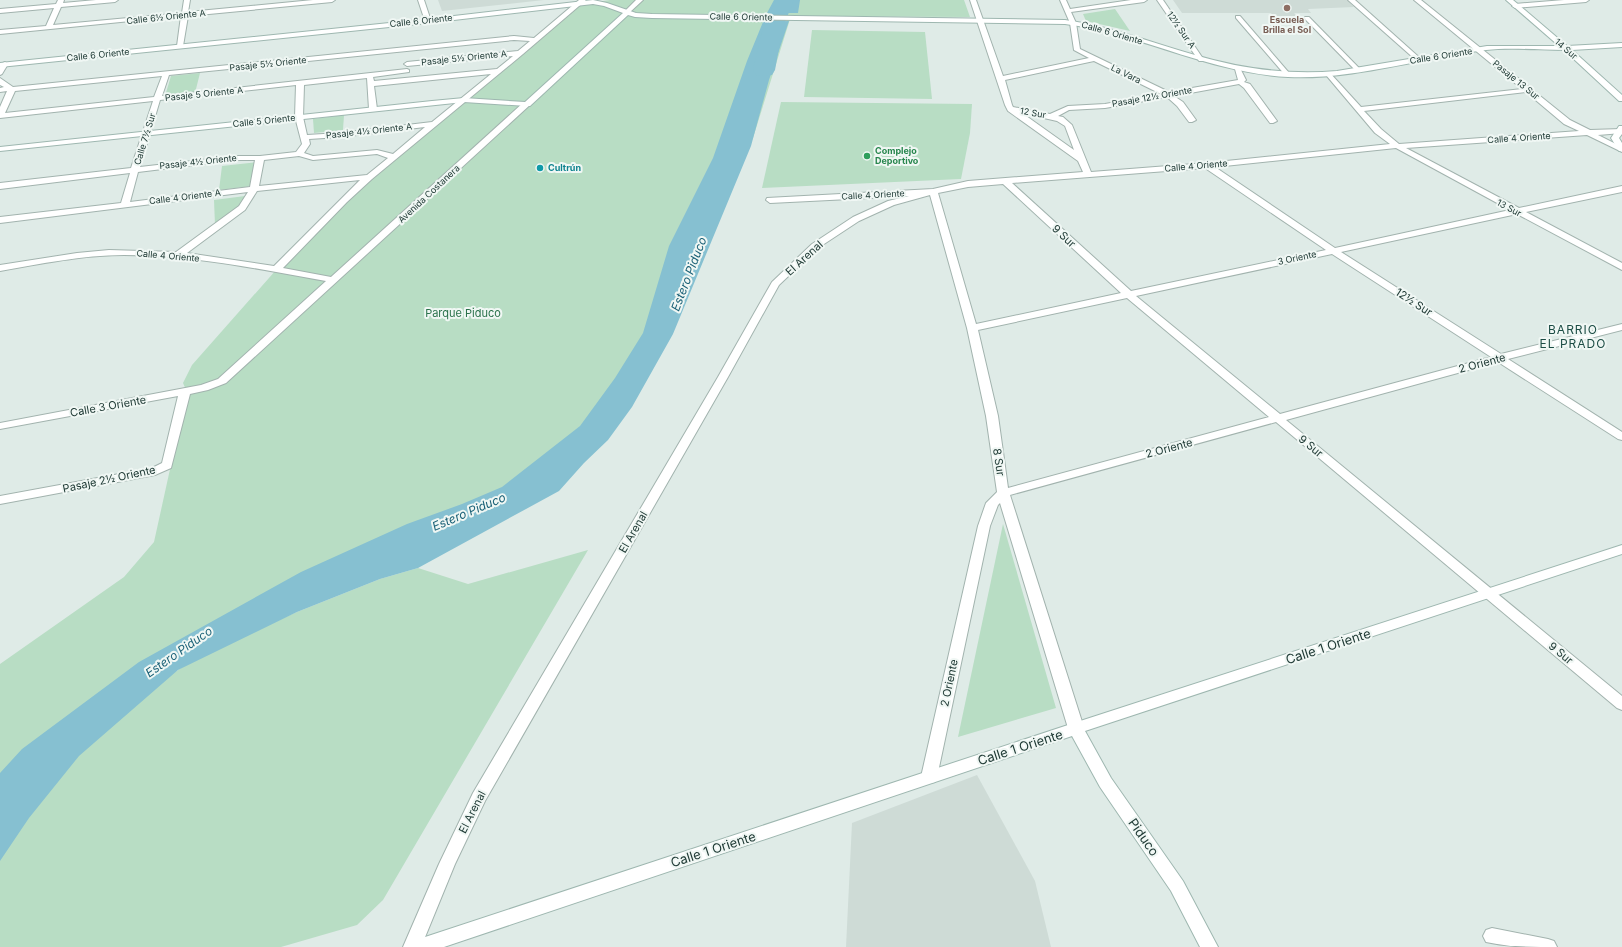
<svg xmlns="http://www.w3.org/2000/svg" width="1622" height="947" viewBox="0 0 1622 947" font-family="Inter,sans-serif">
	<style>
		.built { fill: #cedbd6 }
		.green { fill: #b8ddc4 }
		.water { fill: #86c0d1 }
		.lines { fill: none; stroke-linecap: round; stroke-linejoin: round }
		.river { fill: #86c0d1; fill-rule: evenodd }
		.street-casing { stroke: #a2b3ae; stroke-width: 2 }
		.secondary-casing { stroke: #9eb7b0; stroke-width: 2 }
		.street { fill: #fff; fill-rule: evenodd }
		.secondary { fill: #fff; fill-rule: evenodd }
		.education-dot { fill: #8d6e63; stroke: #f0f7f4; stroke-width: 1.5 }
		.leisure-dot { fill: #2e9e5b; stroke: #f0f7f4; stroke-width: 1.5 }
		.culture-dot { fill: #0f9aa8; stroke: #f0f7f4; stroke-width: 1.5 }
		.labels { text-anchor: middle; stroke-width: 4; stroke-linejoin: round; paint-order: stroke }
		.far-street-label { font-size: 9px; fill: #203b36; stroke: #f0f7f4 }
		.far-education-label { font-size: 9px; font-weight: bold; fill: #785e54; stroke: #f0f7f4 }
		.far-leisure-label { font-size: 9px; font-weight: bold; fill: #27864d; stroke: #f0f7f4; text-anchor: start }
		.far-culture-label { font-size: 9px; font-weight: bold; fill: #0d838f; stroke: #f0f7f4; text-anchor: start }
		.street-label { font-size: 11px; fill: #203b36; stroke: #f0f7f4 }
		.park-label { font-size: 11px; fill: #2a724b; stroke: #f0f7f4 }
		.water-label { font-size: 12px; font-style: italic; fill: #1a6177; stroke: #f0f7f4 }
		.neighbourhood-label { font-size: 12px; letter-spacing: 1px; fill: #1c4d45; stroke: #f0f7f4 }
		.near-street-label { font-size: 13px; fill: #203b36; stroke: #f0f7f4 }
	</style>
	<rect width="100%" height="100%" fill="#dfebe7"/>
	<g class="built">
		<path d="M 438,0 L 544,0 L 442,11 Z"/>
		<path d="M 1173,0 L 1347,0 L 1354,7 L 1308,9 L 1311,13 L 1294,13 L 1297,16 L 1273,16 L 1271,13 L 1182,13 Z"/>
		<path d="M 977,775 L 1035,881 L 1051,947 L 846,947 L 852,823 Z"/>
	</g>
	<g class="green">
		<path d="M 610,0 L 964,0 L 970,17 L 791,16 L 753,138 L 711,225 L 686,302 L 646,377 L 607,433 L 137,687 L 50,773 L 144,693 L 202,654 L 297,612 L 380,579 L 418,568 L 468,584 L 588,550 L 383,900 L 357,925 L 281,947 L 0,947 L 0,664 L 124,577 L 154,542 L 187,392 L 183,383 L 192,365 L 276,270 L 371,178 L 581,4 Z"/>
		<path d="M 1115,9 L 1130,31 L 1086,21 L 1083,14 Z"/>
		<path d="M 812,30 L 925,32 L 932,99 L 804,97 Z"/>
		<path d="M 200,73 L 195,93 L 165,96 L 171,76 Z"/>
		<path d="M 781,102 L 972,104 L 970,133 L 961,179 L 762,188 Z"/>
		<path d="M 344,115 L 343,130 L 314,133 L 313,119 Z"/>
		<path d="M 258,162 L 252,186 L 219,190 L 222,166 Z"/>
		<path d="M 245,196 L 236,211 L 215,225 L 214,200 Z"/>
		<path d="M 1003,524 L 1056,708 L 958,737 Z"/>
	</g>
	<g class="water">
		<path d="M 774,0 L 800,0 L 798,13 L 767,13 Z"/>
		<path d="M 789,21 L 769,80 L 751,146 L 673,334 L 632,407 L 608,440 L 584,463 L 559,491 L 418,568 L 380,579 L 297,612 L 178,670 L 79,756 L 29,818 L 0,861 L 0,773 L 22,749 L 139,662 L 301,572 L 407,524 L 462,504 L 502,487 L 580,426 L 615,378 L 643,333 L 669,246 L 713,158 L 747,61 L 763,22 Z"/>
	</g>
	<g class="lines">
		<path class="river" d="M 776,0 L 794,0 L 783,27 L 775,70 L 772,75 L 764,76 L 756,75 L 753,70 L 763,27 Z"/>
		<g class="street-casing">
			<g id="street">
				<path d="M 58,0 L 64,0 L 63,3 L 96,0 L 118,0 L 115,2 L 61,7 L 53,25 L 182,13 L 184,0 L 190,0 L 188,12 L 313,0 L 335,0 L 332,2 L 188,16 L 183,46 L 180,48 L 177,46 L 181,16 L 0,34 L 0,30 L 46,26 L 54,8 L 0,13 L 0,9 L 56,4 Z"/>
				<path d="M 418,0 L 424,0 L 431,21 L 430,22 L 425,21 Z"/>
				<path d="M 579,0 L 586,0 L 523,54 L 372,179 L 347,202 L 283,268 L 331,277 L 524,102 L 527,102 L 531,104 L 226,383 L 208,390 L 190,394 L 171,468 L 155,475 L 0,504 L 0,496 L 152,468 L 162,463 L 178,396 L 0,429 L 0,423 L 201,385 L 218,379 L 326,281 C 259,269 192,255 124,255 C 82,255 41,264 0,271 L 0,265 L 77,253 L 109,250 L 176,252 L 239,206 L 248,192 L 0,223 L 0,217 L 121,203 L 130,173 L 0,189 L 0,183 L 131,168 L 153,101 L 0,118 L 0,107 L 7,91 L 0,92 L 0,88 L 4,87 L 0,85 L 0,78 L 13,87 L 514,36 L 534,38 ZM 514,40 L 530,41 L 518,51 L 407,62 L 404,64 L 407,66 L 513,56 L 497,69 L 374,81 L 373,77 L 409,72 L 409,70 L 407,69 L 162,96 L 169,75 ZM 491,74 L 432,122 L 340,133 L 307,135 L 303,117 L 304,85 L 367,78 L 369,109 L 373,111 L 377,109 L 374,86 ZM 162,76 L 154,97 L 5,113 L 15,91 ZM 296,85 L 295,117 L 302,144 L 296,152 L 260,156 L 236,156 L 140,167 L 160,100 ZM 425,127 L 393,154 L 377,150 L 313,156 L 304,153 L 310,144 L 309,139 L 340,137 ZM 377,154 L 388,158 L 367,175 L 259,186 L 264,160 L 299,156 L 313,160 ZM 236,160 L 255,160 L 250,187 L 130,202 L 138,172 ZM 360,180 L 274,266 L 187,253 L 245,210 L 257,191 Z"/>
				<path d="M 636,0 L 643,0 L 629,13 L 625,13 L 625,11 Z"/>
				<path d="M 970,0 L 976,0 L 1003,76 L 1089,58 L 1074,50 L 1070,23 L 1060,0 L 1066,0 L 1070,9 L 1131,0 L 1147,0 L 1144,2 L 1071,12 L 1076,23 L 1080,49 L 1169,92 L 1238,80 L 1235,69 L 1240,68 L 1246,80 L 1244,82 L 1250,84 L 1277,121 L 1273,123 L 1270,123 L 1244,88 L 1239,84 L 1174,96 L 1183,102 L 1196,120 L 1192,122 L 1189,122 L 1177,106 L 1167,97 L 1105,108 L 1069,110 L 1058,116 L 1063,117 L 1072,125 L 1091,172 L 1207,163 L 1390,144 L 1375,133 L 1326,75 L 1325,74 L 1328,72 L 1330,73 L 1361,107 L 1522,89 L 1414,0 L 1421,0 L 1570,120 L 1590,130 L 1622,129 L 1622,133 L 1598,135 L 1622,147 L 1622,152 L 1587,135 L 1406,148 L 1519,208 L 1622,186 L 1622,192 L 1526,212 L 1622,263 L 1622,270 L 1517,214 L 1341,252 L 1501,354 L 1622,324 L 1622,330 L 1508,359 L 1622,432 L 1622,440 L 1618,439 L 1498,362 L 1286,420 L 1622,696 L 1622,710 L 1617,708 L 1276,422 L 1010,495 L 1084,728 L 1081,732 L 1076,734 L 1071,732 L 1068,728 L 1000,503 L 998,505 L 990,526 L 937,777 L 935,782 L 929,783 L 923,782 L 921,777 L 978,526 L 986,503 L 997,492 L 986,416 L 967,328 L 930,195 L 894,205 L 859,221 L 818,248 L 779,285 L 728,377 L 485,801 L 455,864 L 421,947 L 403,947 L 439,864 L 473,793 L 718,377 L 772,282 L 812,244 L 853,217 L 888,201 L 909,196 L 770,203 L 766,200 L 767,198 L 933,189 L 968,181 L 1083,172 L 1078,161 L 1008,111 L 1005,105 ZM 1094,61 L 1161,94 L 1105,104 L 1068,106 L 1050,114 L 1013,107 L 1012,105 L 1005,80 ZM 1526,92 L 1564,124 L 1579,131 L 1399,144 L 1381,129 L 1364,111 ZM 1022,113 L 1057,121 L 1065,126 L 1074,150 ZM 1396,148 L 1510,210 L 1335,248 L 1215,167 ZM 1205,168 L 1326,250 L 1131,291 L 1012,183 ZM 1003,184 L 1121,293 L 976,324 L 938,193 L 968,187 ZM 1332,254 L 1491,357 L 1280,414 L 1136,296 ZM 1127,298 L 1269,417 L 1008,488 L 998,416 L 978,330 Z"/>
				<path d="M 1157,0 L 1163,0 L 1204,60 L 1203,61 L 1199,61 Z"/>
				<path d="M 1348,0 L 1355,0 L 1421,59 L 1421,61 L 1417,61 Z"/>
				<path d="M 1564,0 L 1589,0 L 1586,2 L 1515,8 L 1512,6 L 1515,4 Z"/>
				<path d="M 1236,16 L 1240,16 L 1290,74 L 1290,76 L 1286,76 L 1236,18 Z"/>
				<path d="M 1305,17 L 1309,17 L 1360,69 L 1360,71 L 1356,71 L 1305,19 Z"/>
				<path d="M 5,62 L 8,64 L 2,74 L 0,75 L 0,67 L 3,63 Z"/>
				<path d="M 1492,928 L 1548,939 L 1554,941 L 1557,947 C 1534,947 1508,947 1486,942 L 1483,936 L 1486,930 Z"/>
			</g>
		</g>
		<g class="secondary-casing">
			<g id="secondary">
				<path d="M 593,0 L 607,3 L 636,13 L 652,14 L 1065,20 C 1110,26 1152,43 1195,55 C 1242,69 1288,75 1337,71 L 1487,46 L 1559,46 L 1506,0 L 1513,0 L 1567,46 L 1622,43 L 1622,47 L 1572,50 L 1622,95 L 1622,101 L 1619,101 L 1564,50 C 1539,50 1510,47 1486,50 C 1421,58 1354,80 1288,77 C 1210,73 1141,34 1065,24 L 652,18 L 635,17 L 628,15 L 530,106 L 527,106 L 464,102 L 0,151 L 0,147 L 432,101 L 464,98 L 525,102 L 623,13 L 604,6 L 593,4 L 428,23 L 0,67 L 0,63 L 428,19 Z"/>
				<path d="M 1619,126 L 1622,126 L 1622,134 L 1619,138 L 1622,143 L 1622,151 L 1619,151 L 1611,138 Z"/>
				<path d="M 1622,545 L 1622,554 L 1085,731 L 1111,778 L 1183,881 L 1218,947 L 1200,947 L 1171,891 L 1100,787 L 1072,736 L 444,947 L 410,947 L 413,941 L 419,939 L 1071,724 Z"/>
			</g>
		</g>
		<use href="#street" class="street"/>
		<use href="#secondary" class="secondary"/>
	</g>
	<circle class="education-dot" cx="1287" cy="8" r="4"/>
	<circle class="leisure-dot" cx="867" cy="156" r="4"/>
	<circle class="culture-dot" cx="540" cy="168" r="4"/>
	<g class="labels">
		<g class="far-street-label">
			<text transform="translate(166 17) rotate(-6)" y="3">Calle 6½ Oriente A</text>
			<text transform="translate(741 17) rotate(1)" y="3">Calle 6 Oriente</text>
			<text transform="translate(421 21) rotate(-6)" y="3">Calle 6 Oriente</text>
			<text transform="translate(1181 30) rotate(55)" y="3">12½ Sur A</text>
			<text transform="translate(1112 33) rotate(16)" y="3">Calle 6 Oriente</text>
			<text transform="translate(1566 49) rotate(40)" y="3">14 Sur</text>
			<text transform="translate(98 55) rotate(-6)" y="3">Calle 6 Oriente</text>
			<text transform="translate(1441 56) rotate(-9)" y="3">Calle 6 Oriente</text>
			<text transform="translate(464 58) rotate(-6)" y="3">Pasaje 5½ Oriente A</text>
			<text transform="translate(268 64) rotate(-6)" y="3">Pasaje 5½ Oriente</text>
			<text transform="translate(1126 74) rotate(26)" y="3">La Vara</text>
			<text transform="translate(1516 80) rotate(39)" y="3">Pasaje 13 Sur</text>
			<text transform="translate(204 94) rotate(-6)" y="3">Pasaje 5 Oriente A</text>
			<text transform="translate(1152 97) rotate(-10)" y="3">Pasaje 12½ Oriente</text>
			<text transform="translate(1033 113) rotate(10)" y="3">12 Sur</text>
			<text transform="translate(264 121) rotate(-6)" y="3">Calle 5 Oriente</text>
			<text transform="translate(369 131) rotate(-6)" y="3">Pasaje 4½ Oriente A</text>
			<text transform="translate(1519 138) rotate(-4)" y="3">Calle 4 Oriente</text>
			<text transform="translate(145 139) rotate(-73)" y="3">Calle 7½ Sur</text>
			<text transform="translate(198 162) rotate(-6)" y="3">Pasaje 4½ Oriente</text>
			<text transform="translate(1196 166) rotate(-5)" y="3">Calle 4 Oriente</text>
			<text transform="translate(429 194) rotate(-43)" y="3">Avenida Costanera</text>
			<text transform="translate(873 195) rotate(-3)" y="3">Calle 4 Oriente</text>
			<text transform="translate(185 197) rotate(-7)" y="3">Calle 4 Oriente A</text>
			<text transform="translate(1509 208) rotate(28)" y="3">13 Sur</text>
			<text transform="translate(168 256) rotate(5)" y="3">Calle 4 Oriente</text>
			<text transform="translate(1297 258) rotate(-12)" y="3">3 Oriente</text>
		</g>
		<g class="far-education-label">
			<text x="1287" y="23">Escuela<tspan x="1287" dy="10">Brilla el Sol</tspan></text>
		</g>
		<g class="far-leisure-label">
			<text x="875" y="154">Complejo<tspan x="875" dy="10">Deportivo</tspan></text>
		</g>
		<g class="far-culture-label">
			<text x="548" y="171">Cultrún</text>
		</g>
		<g class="street-label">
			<text transform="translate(1064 236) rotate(43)" y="4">9 Sur</text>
			<text transform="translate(804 258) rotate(-42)" y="4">El Arenal</text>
			<text transform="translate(1414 302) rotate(33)" y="4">12½ Sur</text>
			<text transform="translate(1482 363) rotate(-15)" y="4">2 Oriente</text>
			<text transform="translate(108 406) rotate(-10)" y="4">Calle 3 Oriente</text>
			<text transform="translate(1311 446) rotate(40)" y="4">9 Sur</text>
			<text transform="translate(1169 448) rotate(-15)" y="4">2 Oriente</text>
			<text transform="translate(999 462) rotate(82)" y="4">8 Sur</text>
			<text transform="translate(109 479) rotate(-12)" y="4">Pasaje 2½ Oriente</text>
			<text transform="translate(633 532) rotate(-60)" y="4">El Arenal</text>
			<text transform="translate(1561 653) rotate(40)" y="4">9 Sur</text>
			<text transform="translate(949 683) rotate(-78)" y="4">2 Oriente</text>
			<text transform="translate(472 812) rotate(-63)" y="4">El Arenal</text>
		</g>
		<g class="park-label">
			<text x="463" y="317">Parque Piduco</text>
		</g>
		<g class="water-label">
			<text transform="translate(689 274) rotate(-69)" y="4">Estero Piduco</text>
			<text transform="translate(469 512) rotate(-23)" y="4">Estero Piduco</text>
			<text transform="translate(179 652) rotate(-35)" y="4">Estero Piduco</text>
		</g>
		<g class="neighbourhood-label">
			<text x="1573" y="334">BARRIO<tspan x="1573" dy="14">EL PRADO</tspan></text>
		</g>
		<g class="near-street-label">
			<text transform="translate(1328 646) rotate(-18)" y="5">Calle 1 Oriente</text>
			<text transform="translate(1020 747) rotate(-18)" y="5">Calle 1 Oriente</text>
			<text transform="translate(1144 837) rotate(55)" y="5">Piduco</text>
			<text transform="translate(713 849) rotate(-18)" y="5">Calle 1 Oriente</text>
		</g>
	</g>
</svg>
